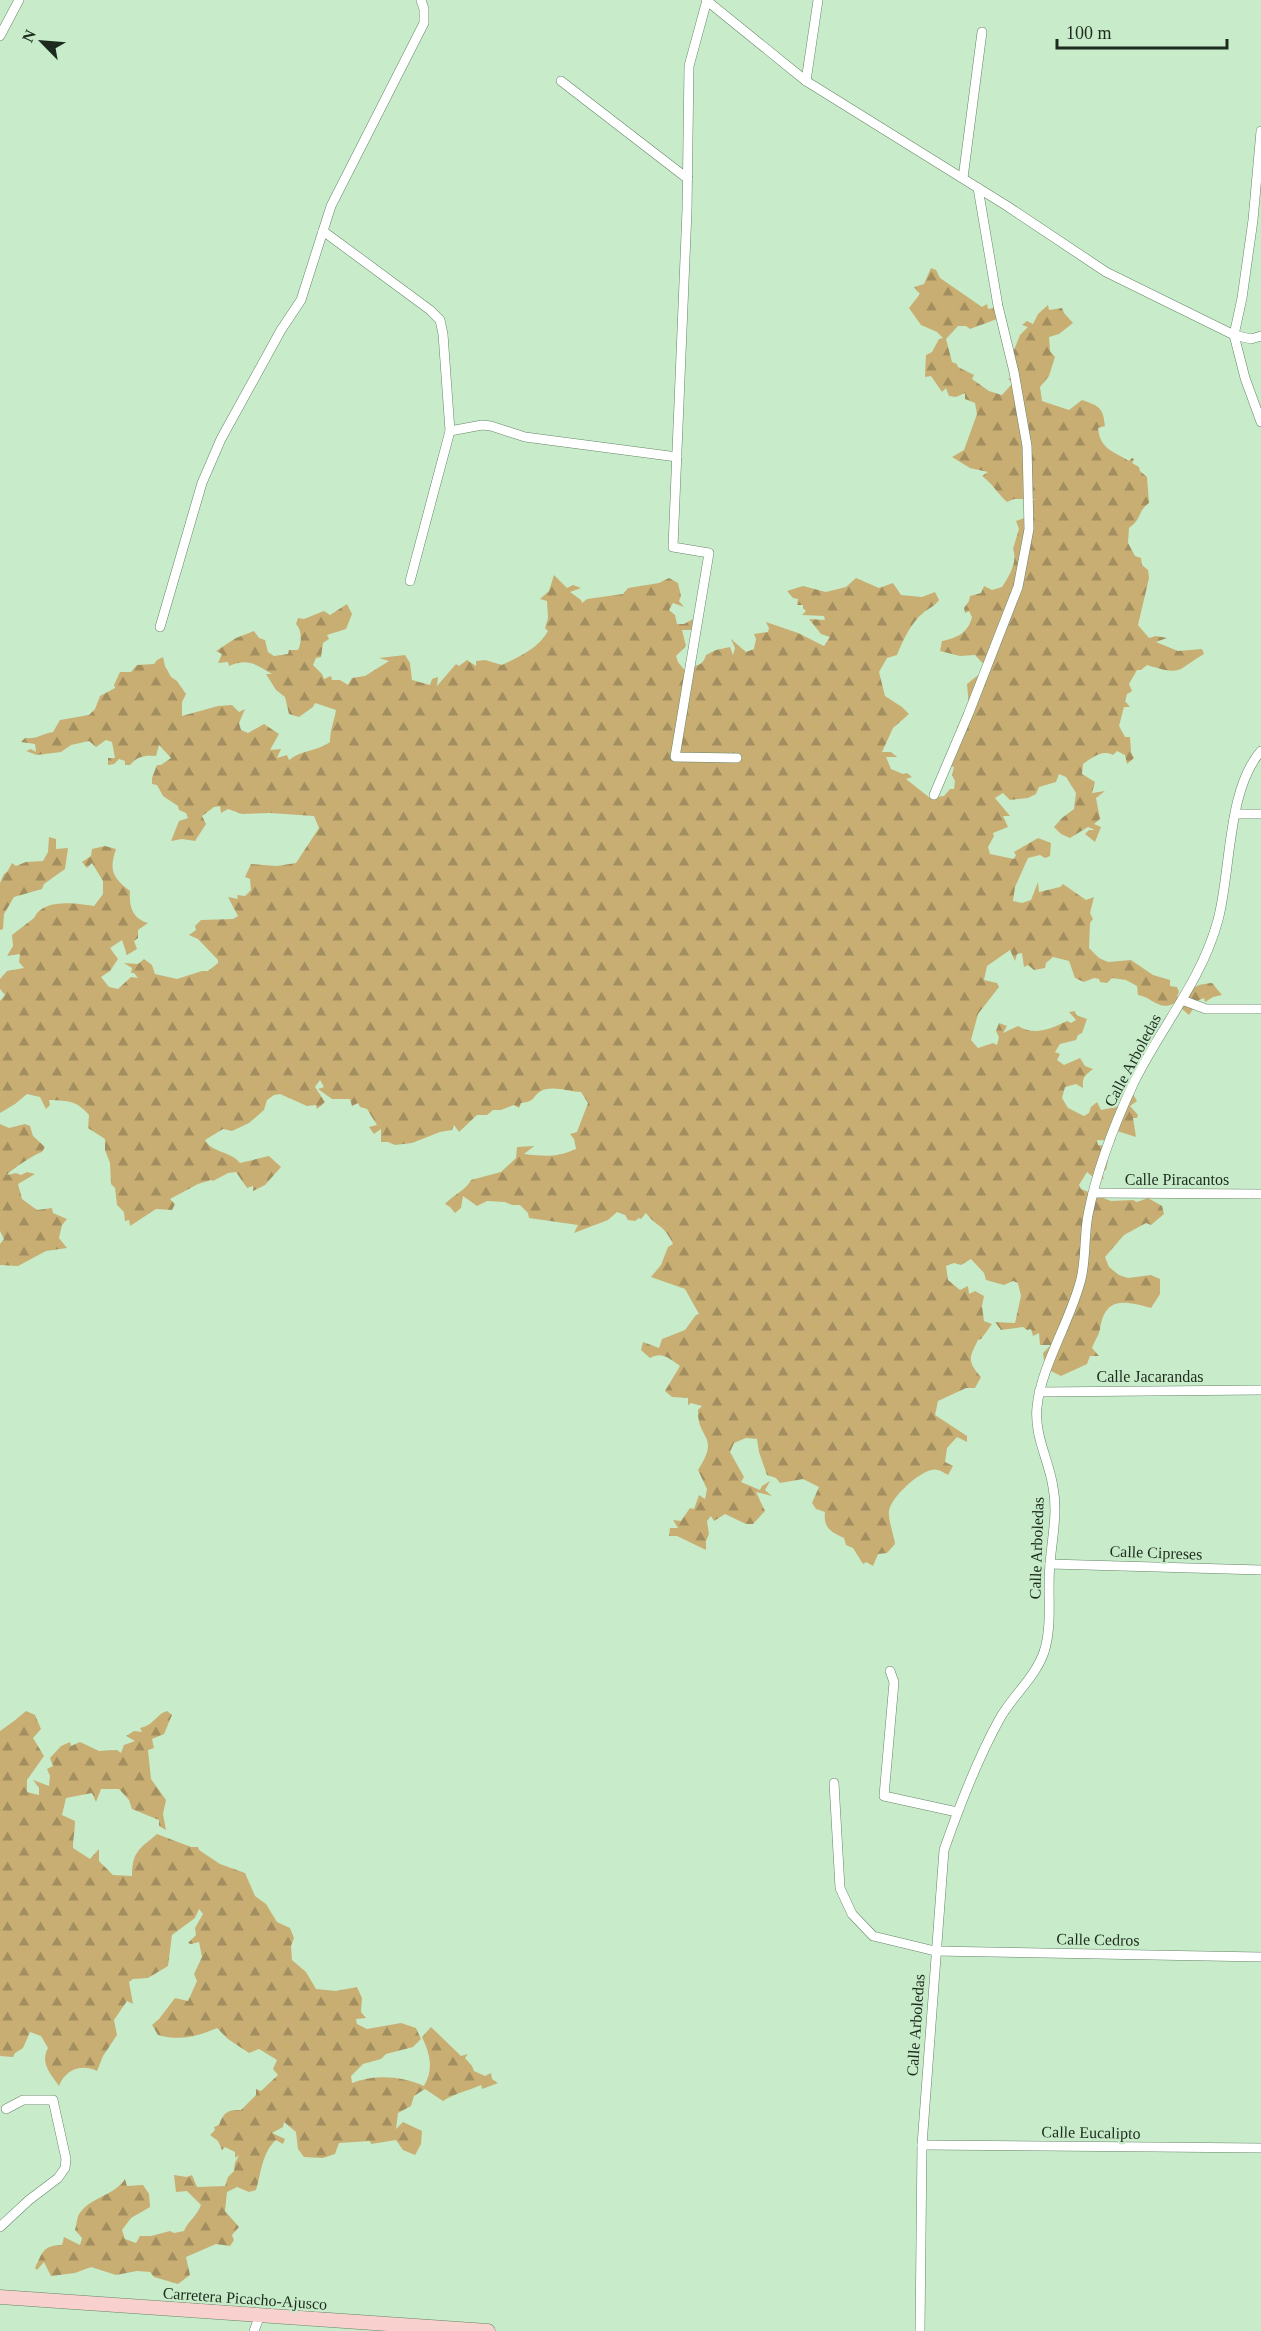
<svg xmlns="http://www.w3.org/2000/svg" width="1261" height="2331" viewBox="0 0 1261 2331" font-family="'Times New Roman',serif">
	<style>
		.forest { fill: url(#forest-firs) }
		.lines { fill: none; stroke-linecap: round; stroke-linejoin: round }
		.minor-casing { stroke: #658567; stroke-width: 10 }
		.secondary-casing { stroke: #658567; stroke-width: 15 }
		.minor { stroke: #fff; stroke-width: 9 }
		.secondary { stroke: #f8d0cd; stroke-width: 14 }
		.labels { text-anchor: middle; stroke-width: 4.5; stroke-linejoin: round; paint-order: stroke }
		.street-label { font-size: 16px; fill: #1d2b1e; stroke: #c8ecca }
	</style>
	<defs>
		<pattern id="forest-firs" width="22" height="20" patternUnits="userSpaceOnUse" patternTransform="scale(1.5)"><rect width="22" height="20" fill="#c8ae73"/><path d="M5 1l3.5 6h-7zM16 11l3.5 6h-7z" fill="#a28e5e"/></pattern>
	</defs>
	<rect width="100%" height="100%" fill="#c8ecca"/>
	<g class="forest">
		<path d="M 931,268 L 936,270 L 940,278 L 982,307 L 987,304 L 988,309 L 993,308 L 995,303 L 997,319 L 970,329 L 966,326 L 958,326 L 946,339 L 952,362 L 957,364 L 958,367 L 974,375 L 972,379 L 989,391 L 1002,395 L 1010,386 L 1015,384 L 1008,379 L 1017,374 L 1010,360 L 1020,335 L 1028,327 L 1022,325 L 1027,321 L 1033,324 L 1038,314 L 1048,305 L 1049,310 L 1062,308 L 1064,313 L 1073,323 L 1059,334 L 1049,337 L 1050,351 L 1055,357 L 1049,376 L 1040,387 L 1042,401 L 1069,410 L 1082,400 C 1099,406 1103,407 1105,426 L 1098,428 C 1100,449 1113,451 1129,461 L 1132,458 L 1134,459 L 1132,463 L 1139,467 L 1140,471 L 1147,477 L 1149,503 C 1137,512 1142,519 1129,528 L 1128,543 L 1135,556 L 1141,558 L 1142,565 L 1148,570 L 1149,578 L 1138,625 L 1149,638 L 1156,636 L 1167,638 L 1156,642 L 1178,651 L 1202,649 L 1204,654 C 1175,671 1183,676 1147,665 L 1141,670 L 1137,670 L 1129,684 L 1132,691 L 1127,694 L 1125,701 L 1130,707 L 1124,707 L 1119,726 L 1125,737 L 1130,737 L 1131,752 L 1134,758 L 1127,764 L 1125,755 L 1117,751 L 1113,755 C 1102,749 1092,758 1083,764 L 1082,774 L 1095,782 L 1092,793 L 1105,791 L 1096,798 L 1100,819 L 1094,824 L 1101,827 L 1095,842 L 1085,834 L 1089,830 L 1095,830 L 1088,827 L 1070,838 L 1061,834 L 1054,827 L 1062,818 L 1074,809 L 1076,793 L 1066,777 L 1059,774 L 1056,782 L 1039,787 L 1036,794 L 1028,798 L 1010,800 L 1003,793 L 995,798 L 1010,816 L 1003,816 L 1008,827 L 993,833 L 994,836 L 988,847 L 990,854 L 1014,859 L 1016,855 L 1014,852 L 1038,838 L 1051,843 L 1050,856 L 1045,858 L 1040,855 L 1028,858 L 1015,887 L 1013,901 L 1022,903 L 1031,900 L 1038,882 L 1039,892 L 1060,887 L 1063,884 L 1086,900 L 1094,897 L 1090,913 L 1093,919 L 1090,923 L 1089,948 L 1099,958 L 1108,962 L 1131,960 L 1153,975 L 1170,980 L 1170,986 L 1177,987 L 1179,992 L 1177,996 L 1184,1002 C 1193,986 1194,985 1212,983 L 1222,995 L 1213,997 L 1205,1002 L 1204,998 L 1199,1000 L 1189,1015 L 1175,1003 C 1159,1012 1152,997 1138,995 L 1137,986 L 1126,980 L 1112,978 L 1107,983 L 1100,982 L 1099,979 L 1094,978 L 1084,982 L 1075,978 L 1069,961 L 1053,957 L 1046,963 L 1045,968 L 1034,970 L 1028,965 L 1024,967 L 1022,953 L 1017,954 L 1015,961 L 1010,950 L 987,966 L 984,980 L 997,983 L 999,987 L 978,1014 L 971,1040 L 978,1048 L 993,1043 L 997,1045 L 999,1037 L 996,1031 L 999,1023 L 1007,1026 L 1003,1033 L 1018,1026 C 1035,1036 1050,1029 1067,1021 L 1071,1023 L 1076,1020 L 1069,1012 L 1075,1011 L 1076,1015 L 1087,1019 L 1082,1033 L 1078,1035 L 1076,1040 L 1060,1044 L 1055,1052 L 1060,1054 L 1057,1060 L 1064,1065 L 1080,1058 L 1085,1066 L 1093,1069 C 1085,1076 1082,1076 1083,1088 L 1076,1084 L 1065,1087 L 1062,1098 L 1068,1108 L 1084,1116 L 1089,1113 L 1091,1107 L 1097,1102 L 1101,1110 L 1116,1107 L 1129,1099 L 1118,1100 L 1125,1091 L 1133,1094 L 1137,1101 L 1130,1106 L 1138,1115 L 1137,1118 L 1133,1118 L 1136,1137 L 1117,1131 L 1115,1141 L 1097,1140 L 1098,1145 L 1107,1146 L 1104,1155 L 1108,1160 L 1106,1170 L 1100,1171 L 1104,1179 L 1093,1177 L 1087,1172 L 1079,1185 L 1081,1189 L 1111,1201 L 1133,1200 L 1137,1202 L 1148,1198 L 1162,1206 L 1164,1214 L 1151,1225 L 1146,1223 L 1124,1235 L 1105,1257 L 1109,1267 L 1119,1275 L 1128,1278 L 1151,1275 L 1160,1279 L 1160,1294 L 1151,1308 C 1125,1301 1105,1296 1100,1329 C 1099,1335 1094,1342 1092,1348 L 1099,1356 L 1090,1356 L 1087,1364 L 1061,1376 L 1045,1368 L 1043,1353 L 1051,1345 L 1040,1345 L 1039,1333 L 1033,1336 L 1031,1329 L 1027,1330 L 1023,1327 L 1001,1330 L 995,1322 L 1015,1323 L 1021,1296 L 1018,1283 L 1013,1281 L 1004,1285 L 986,1280 L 984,1273 L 971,1259 L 961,1265 L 954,1263 L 946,1266 L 948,1280 L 960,1290 L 968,1286 L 969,1294 L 975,1291 L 984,1296 L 982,1306 L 984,1321 L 992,1324 L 981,1339 L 978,1340 C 969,1358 967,1361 981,1377 L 975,1388 L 966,1388 L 938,1401 L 935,1415 L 967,1436 L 967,1442 L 957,1437 L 947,1448 L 945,1462 L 953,1466 L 948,1475 C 943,1472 937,1468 931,1470 C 917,1474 892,1496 889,1511 C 888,1520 894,1535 895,1544 L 887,1553 L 878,1554 L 873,1566 L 866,1562 L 863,1564 L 853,1548 L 846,1545 L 844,1538 C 831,1532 823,1528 825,1512 L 816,1509 L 812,1503 L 819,1487 L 803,1479 L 780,1483 L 776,1478 L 767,1475 L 759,1452 L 757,1439 L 746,1438 L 734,1443 L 730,1452 L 744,1477 L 741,1482 L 760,1490 L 762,1486 L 770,1481 L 765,1490 L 772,1496 L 756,1492 L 765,1511 L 753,1524 L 746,1524 L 725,1514 L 714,1521 L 711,1516 L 707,1521 L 709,1534 L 706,1541 L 706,1550 L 677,1536 L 669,1536 L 670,1528 L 678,1528 L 673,1520 L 681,1521 L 690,1508 L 694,1509 L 699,1495 L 705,1499 L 707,1489 L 698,1470 C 721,1434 697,1441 698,1410 L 702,1406 L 691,1403 L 688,1405 L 688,1398 L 672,1397 L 665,1391 L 680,1366 C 670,1359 662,1351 650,1358 L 641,1350 L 643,1342 L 659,1348 L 662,1339 L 685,1330 L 696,1315 L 699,1314 L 685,1289 L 651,1277 L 661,1265 L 668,1247 L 673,1244 C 664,1224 656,1227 646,1213 L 641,1219 L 639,1218 L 635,1221 L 628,1220 L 625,1215 L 617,1212 L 608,1220 L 574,1233 L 578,1225 L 529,1218 L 528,1213 L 520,1205 L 512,1205 L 505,1202 L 487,1201 L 477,1206 L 463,1196 L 461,1208 L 455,1213 L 450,1207 L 445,1204 C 452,1196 467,1189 471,1180 L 501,1172 L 516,1158 L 517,1147 L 534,1146 L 524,1154 C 545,1156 555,1158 576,1149 L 574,1139 L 570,1134 L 577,1132 L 588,1103 L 581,1092 C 569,1092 553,1085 541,1091 C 531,1097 537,1101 521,1103 L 519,1108 L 514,1105 L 501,1110 L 493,1110 L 487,1115 L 477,1115 L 459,1132 L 454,1125 L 452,1130 L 440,1132 L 412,1143 L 395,1145 L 388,1142 L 381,1142 L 381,1129 L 374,1134 L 369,1127 L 377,1125 L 367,1109 L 360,1107 L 358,1103 L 352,1106 L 350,1099 L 332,1099 L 318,1089 L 324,1087 L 320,1080 L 315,1087 L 325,1102 L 317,1109 L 316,1105 L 307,1106 L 280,1094 L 274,1095 L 267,1100 L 264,1110 L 249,1123 L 232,1131 L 223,1129 L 205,1140 C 212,1153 231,1151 240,1163 L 269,1156 L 281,1167 L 265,1185 L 253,1191 L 253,1186 L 247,1188 L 236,1172 L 228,1173 L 213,1181 L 211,1180 L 198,1184 L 170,1199 L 175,1204 L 172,1210 L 156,1209 L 130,1226 L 129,1220 L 125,1221 L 124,1212 L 117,1205 L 115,1188 L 111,1184 L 110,1163 L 105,1150 L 105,1139 L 88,1128 L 89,1115 C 76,1100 69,1101 49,1100 L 50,1105 L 46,1109 L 40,1097 L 27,1094 L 15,1104 L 0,1113 L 0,1001 L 5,995 L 0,989 L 0,979 L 7,971 L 24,968 L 19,962 L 20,954 L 7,956 L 13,946 L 12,935 L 34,918 C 43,898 76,903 94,906 L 103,894 L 103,881 L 92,863 L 87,868 L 82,862 L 91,856 L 92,849 L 105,846 L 116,849 C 109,870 112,877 130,891 C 129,906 132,918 148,923 L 138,930 L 138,938 L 134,941 L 137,949 L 127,955 L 122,940 L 110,948 L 118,959 L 110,971 L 101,977 L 109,987 L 118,989 L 131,977 L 138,978 L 134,973 L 131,973 L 132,968 L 124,963 L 138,964 L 144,959 L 152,965 L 155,974 L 177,979 L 202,971 L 208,971 L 218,963 L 218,960 L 198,939 L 189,935 L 196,930 L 195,926 L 201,920 L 233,919 L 238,916 L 228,897 L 238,899 L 237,895 L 245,896 L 251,890 L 250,879 L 245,877 L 251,864 L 277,866 L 296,863 L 319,828 L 314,816 L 270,813 L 242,814 L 228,809 L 221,813 L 220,806 L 214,807 L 202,816 L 206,824 L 195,841 L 182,839 L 171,841 L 179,821 L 188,818 L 186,813 L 179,810 L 178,806 L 163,796 L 157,785 L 152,784 L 152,778 L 157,765 L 161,765 L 171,758 L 159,745 L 156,756 C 144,755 138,756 130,765 L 125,765 L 125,761 L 119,759 L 114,764 L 108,765 L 108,758 L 115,758 L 112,742 L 106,740 L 96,747 L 89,741 L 71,745 L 61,752 L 37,755 L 26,751 L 31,749 L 36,752 L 35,744 L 21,742 L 25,738 C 38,739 41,734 53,732 L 60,720 L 89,715 L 95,709 L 100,696 L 115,688 L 114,685 L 120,672 L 131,672 L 137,665 L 154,664 L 157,660 L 163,657 L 165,666 L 171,677 L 177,681 L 186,694 L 182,702 L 182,716 L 218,706 L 232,705 L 239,712 L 245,709 L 239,723 L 241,730 L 248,733 L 264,724 L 279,734 L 270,750 L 281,749 L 277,758 L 287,755 L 289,760 C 301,750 318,751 330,742 C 330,730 334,722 336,710 L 315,703 L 313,707 L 299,717 L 289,714 L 285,697 L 276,690 L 266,674 L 272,674 C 255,664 248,658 229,666 L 228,662 L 218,663 L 222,654 L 216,651 L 236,638 L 254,631 L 259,638 L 265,640 L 268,652 L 274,656 L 288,654 L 289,650 L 298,650 C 302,642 302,630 296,624 L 298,618 L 304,619 L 324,611 L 330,615 L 347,604 L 352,614 L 346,629 L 327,635 L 329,639 L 323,643 L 321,657 L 316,658 L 313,665 L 322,674 L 324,679 L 331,676 L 332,680 L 340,680 L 348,685 L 352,678 L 365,676 L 389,661 L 379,658 L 405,655 L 410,663 L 412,680 L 430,685 L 432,679 L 438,677 L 437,686 L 456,664 L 459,666 L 467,660 L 476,666 L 476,661 L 485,660 L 502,665 C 520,656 538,649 548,631 L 545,628 L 548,618 L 547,601 L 540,599 L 549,591 L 554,575 L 567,588 L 573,585 L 581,588 L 570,592 L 581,600 L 582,603 L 587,599 L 623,594 L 628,588 L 659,583 L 669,578 L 678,583 L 681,596 L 679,601 L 684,607 L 673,603 L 669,610 L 675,615 L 677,624 L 684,624 L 693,619 L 692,630 L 682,630 L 686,646 L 676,656 L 678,662 L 686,672 L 693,666 C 700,666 704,662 706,655 L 716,650 L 730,647 L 733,655 L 735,648 L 731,639 L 746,652 L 754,649 L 756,639 L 754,634 L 768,632 L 769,628 L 766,622 L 798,633 L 824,646 L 830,637 L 821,634 L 809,619 L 825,620 L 824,616 L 802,615 L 806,611 L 803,608 L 803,605 L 797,605 L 798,599 L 793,598 L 787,591 L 803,586 L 826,592 L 846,587 L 856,578 L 879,588 L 893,583 L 901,595 L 922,597 L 935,592 L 939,600 C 935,606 929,608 923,613 C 911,623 903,640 897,655 L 887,658 L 879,672 L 885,696 L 902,707 L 909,714 L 893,728 L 882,752 L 891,752 L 897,757 L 886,757 L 891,769 L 903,774 L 907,773 L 912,777 L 906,779 L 930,798 L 944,796 L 950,789 L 954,789 L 955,781 L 952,775 L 954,767 L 950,766 L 958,733 L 957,726 L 963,725 L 969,706 L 967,684 L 987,668 L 975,655 L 960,656 L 940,651 L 942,641 C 957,638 968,633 972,617 L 969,611 L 965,613 L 964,608 L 969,601 L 970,596 L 981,593 L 984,586 L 992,590 L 1002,587 C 1009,576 1018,562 1013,549 L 1019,529 L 1016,521 L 1027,517 L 1029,514 L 1024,508 L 1035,499 L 1014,499 L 1007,502 C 997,493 993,484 982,476 L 988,472 L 970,468 L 952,457 L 964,450 L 977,414 L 975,403 L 965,399 L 965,393 L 956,397 L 949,396 L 946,388 L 942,392 L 931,376 L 925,377 L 926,355 L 932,352 L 939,339 L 943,338 L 937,332 L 921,325 L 909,308 L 920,294 L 914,287 L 924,284 Z"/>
		<path d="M 49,837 L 56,839 L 56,849 L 68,848 L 65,869 L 44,884 L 42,889 L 14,897 L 4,914 L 3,929 L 0,930 L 0,883 L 4,874 L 7,872 L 12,863 L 16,866 L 26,862 L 43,861 L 48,852 Z"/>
		<path d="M 0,1124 L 9,1128 L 25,1124 L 30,1126 L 33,1136 L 45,1147 L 42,1152 C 35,1154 12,1169 7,1175 L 16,1173 L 21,1175 L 27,1172 L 35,1174 L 18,1184 L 22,1199 L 37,1210 L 52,1208 L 53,1213 L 67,1219 L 62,1225 L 59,1238 L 67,1248 L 46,1251 L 18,1266 L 0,1265 L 0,1244 L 4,1239 L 0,1231 Z"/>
		<path d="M 26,1711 L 35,1715 L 41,1729 L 33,1738 L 44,1756 L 27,1780 L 27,1792 L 39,1795 L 39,1788 L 33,1780 L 49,1786 L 50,1776 L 47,1769 L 53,1766 L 50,1758 L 61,1746 L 70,1742 L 71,1746 L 80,1742 L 99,1751 L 117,1750 L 121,1753 L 124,1745 L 135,1741 L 126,1736 L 134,1731 L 142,1732 L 140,1728 C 155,1725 156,1714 167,1711 L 172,1715 L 164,1734 L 152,1739 L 154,1748 L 148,1750 L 151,1779 L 166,1800 L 163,1814 L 166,1830 L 159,1826 L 159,1820 L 132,1809 L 129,1800 L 119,1789 L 101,1789 L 96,1802 L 92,1793 L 66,1798 L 62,1815 L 75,1821 C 75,1831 73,1838 73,1848 L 90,1859 L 99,1849 L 99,1861 L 113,1875 L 132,1876 C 132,1852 139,1849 157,1834 L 191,1847 L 198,1847 L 199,1850 L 220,1864 L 245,1873 L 255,1896 L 266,1904 L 277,1922 L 290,1928 L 294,1938 L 291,1946 L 292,1960 L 306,1972 L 316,1989 L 336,1991 L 357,1987 L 362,1998 L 361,2012 L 366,2018 L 356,2019 L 357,2024 L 367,2029 L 401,2023 L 416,2028 L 421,2039 L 413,2047 L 386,2054 L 381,2059 L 363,2064 L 351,2076 L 352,2083 C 374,2074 402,2076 424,2086 C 434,2069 430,2054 422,2037 L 431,2027 L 461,2056 L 468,2054 L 465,2058 L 472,2066 L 474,2071 L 485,2076 L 491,2073 L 492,2079 L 498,2083 L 482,2089 L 481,2085 C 468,2091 455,2093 443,2101 L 425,2089 L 414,2096 L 411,2106 L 398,2113 L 396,2129 L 403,2122 L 422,2131 L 421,2144 L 415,2155 L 403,2150 L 396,2140 L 371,2144 L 370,2141 L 339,2143 L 335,2154 L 323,2158 L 304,2157 L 298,2149 L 296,2132 L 284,2122 L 283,2127 L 272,2133 L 285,2139 L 283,2144 L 276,2140 C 262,2152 261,2174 256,2190 L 249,2192 L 237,2187 L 227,2192 L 225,2211 L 239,2227 L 232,2235 L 234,2240 L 230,2246 L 216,2244 L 186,2257 L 190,2275 L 178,2284 L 154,2277 L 150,2272 L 137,2271 L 116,2275 L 91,2267 L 75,2273 L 51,2276 L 44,2262 L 37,2270 L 35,2268 C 43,2252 42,2246 62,2245 L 64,2237 L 80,2245 L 82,2238 L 75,2230 C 76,2226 77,2220 78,2216 C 88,2197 115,2196 125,2179 L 127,2186 L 143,2185 L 149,2194 L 150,2207 L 131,2218 L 122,2230 L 125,2239 L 136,2243 L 140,2236 L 151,2236 L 170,2231 L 174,2233 L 184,2231 C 188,2221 197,2216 201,2205 L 187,2191 L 176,2192 L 174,2175 L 187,2177 L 192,2175 L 197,2187 L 225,2186 L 228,2177 L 234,2171 L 235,2163 L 239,2155 L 235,2158 L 235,2152 L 225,2147 L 222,2150 L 218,2141 L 210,2135 L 215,2130 L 214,2127 L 219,2125 C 224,2112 227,2110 241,2110 L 256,2095 L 256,2089 L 261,2091 L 278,2075 L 273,2069 L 277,2060 L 259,2049 L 249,2053 L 228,2039 L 217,2028 C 196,2037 180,2041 158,2035 L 152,2025 L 159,2019 L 175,1998 L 188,2001 L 197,1981 L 194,1974 L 202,1957 L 199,1942 L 191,1944 L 188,1943 L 196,1935 L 195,1928 L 203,1914 L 199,1909 L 195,1918 L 172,1935 L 168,1966 L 148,1978 L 133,1979 L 129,1982 L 133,2004 L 127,2001 L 114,2020 L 117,2035 L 103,2056 L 97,2071 C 81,2063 65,2070 59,2086 C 50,2073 40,2063 48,2048 L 41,2036 L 30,2032 L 23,2048 L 15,2053 L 13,2057 L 0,2056 L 0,1731 C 9,1725 18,1718 26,1711 Z"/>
	</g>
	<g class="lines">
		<g class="minor-casing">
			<g id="minor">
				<path d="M 706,0 L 806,81 L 1007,206 L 1106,272 L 1234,335 L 1251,339 L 1261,336"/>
				<path d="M 707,0 L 689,66 L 687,210 L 673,547 L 709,553 L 675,757 L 737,758"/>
				<path d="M 0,36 L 19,0"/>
				<path d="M 561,81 L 688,179"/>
				<path d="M 806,81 L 818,0"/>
				<path d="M 1261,131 L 1253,220 L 1242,298 L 1234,335 L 1245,378 L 1261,422"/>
				<path d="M 963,178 L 982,32"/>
				<path d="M 323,231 L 430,310 L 440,320 L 443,334 L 450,431 L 410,581"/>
				<path d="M 450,431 L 482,425 L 491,426 L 525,437 L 677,457"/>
				<path d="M 160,627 L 202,483 L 221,439 L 281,330 L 301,300 L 331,206 L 424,23 L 424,9 L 421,0"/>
				<path d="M 934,795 L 968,715 L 1018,587 L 1029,529 L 1027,446 L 1014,372 L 998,306 L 978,188"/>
				<path d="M 1236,814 L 1261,814"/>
				<path d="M 1182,1000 L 1206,1009 L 1261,1009"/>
				<path d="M 1093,1193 L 1261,1194"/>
				<path d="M 1039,1392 L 1261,1390"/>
				<path d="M 1050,1564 L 1261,1570"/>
				<path d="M 890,1671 L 894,1682 L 884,1796 L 957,1812"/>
				<path d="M 834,1783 L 840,1888 L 852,1914 L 873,1936 L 935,1951 L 1261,1957"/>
				<path d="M 922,2145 L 1261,2148"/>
				<path d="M 0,2227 L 29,2200 L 58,2178 L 65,2168 L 66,2159 L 53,2100 L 23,2100 L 6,2109"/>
				<path d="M 254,2331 L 260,2315"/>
				<path d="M 920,2331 L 922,2145 L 944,1850 C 959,1807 977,1760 999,1720 C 1012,1696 1035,1678 1044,1652 C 1053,1624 1047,1592 1050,1564 C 1052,1538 1058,1513 1053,1487 C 1049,1460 1034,1436 1037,1407 C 1041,1366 1071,1320 1081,1279 C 1086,1259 1084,1236 1088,1215 C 1097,1168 1114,1125 1134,1082 C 1161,1027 1202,980 1218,920 C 1231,872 1227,789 1261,751"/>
			</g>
		</g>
		<g class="secondary-casing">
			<path id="secondary" d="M 0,2297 L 488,2331"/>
		</g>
		<use href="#minor" class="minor"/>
		<use href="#secondary" class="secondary"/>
	</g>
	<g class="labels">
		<g class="street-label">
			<text transform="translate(1132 1060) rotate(-62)" y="6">Calle Arboledas</text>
			<text x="1177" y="1185">Calle Piracantos</text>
			<text x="1150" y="1382">Calle Jacarandas</text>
			<text transform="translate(1036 1548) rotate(-88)" y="6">Calle Arboledas</text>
			<text transform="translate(1156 1552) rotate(2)" y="6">Calle Cipreses</text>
			<text transform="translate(1098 1939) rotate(1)" y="6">Calle Cedros</text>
			<text transform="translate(915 2025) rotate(-86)" y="6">Calle Arboledas</text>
			<text transform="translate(1091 2132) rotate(1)" y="6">Calle Eucalipto</text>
			<text transform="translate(245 2298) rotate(4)" y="6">Carretera Picacho-Ajusco</text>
		</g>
	</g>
	<g transform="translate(42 42) rotate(295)" stroke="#c8ecca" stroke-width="4.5" paint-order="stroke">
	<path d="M0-4.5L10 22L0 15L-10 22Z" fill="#1d2b1e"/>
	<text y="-9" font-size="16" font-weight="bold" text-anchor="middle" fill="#1d2b1e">N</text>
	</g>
	<path d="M1057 39v9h170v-9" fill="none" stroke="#1d2b1e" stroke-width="3"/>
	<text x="1066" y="39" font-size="18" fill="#1d2b1e" stroke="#c8ecca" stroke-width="4.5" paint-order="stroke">100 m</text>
</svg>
